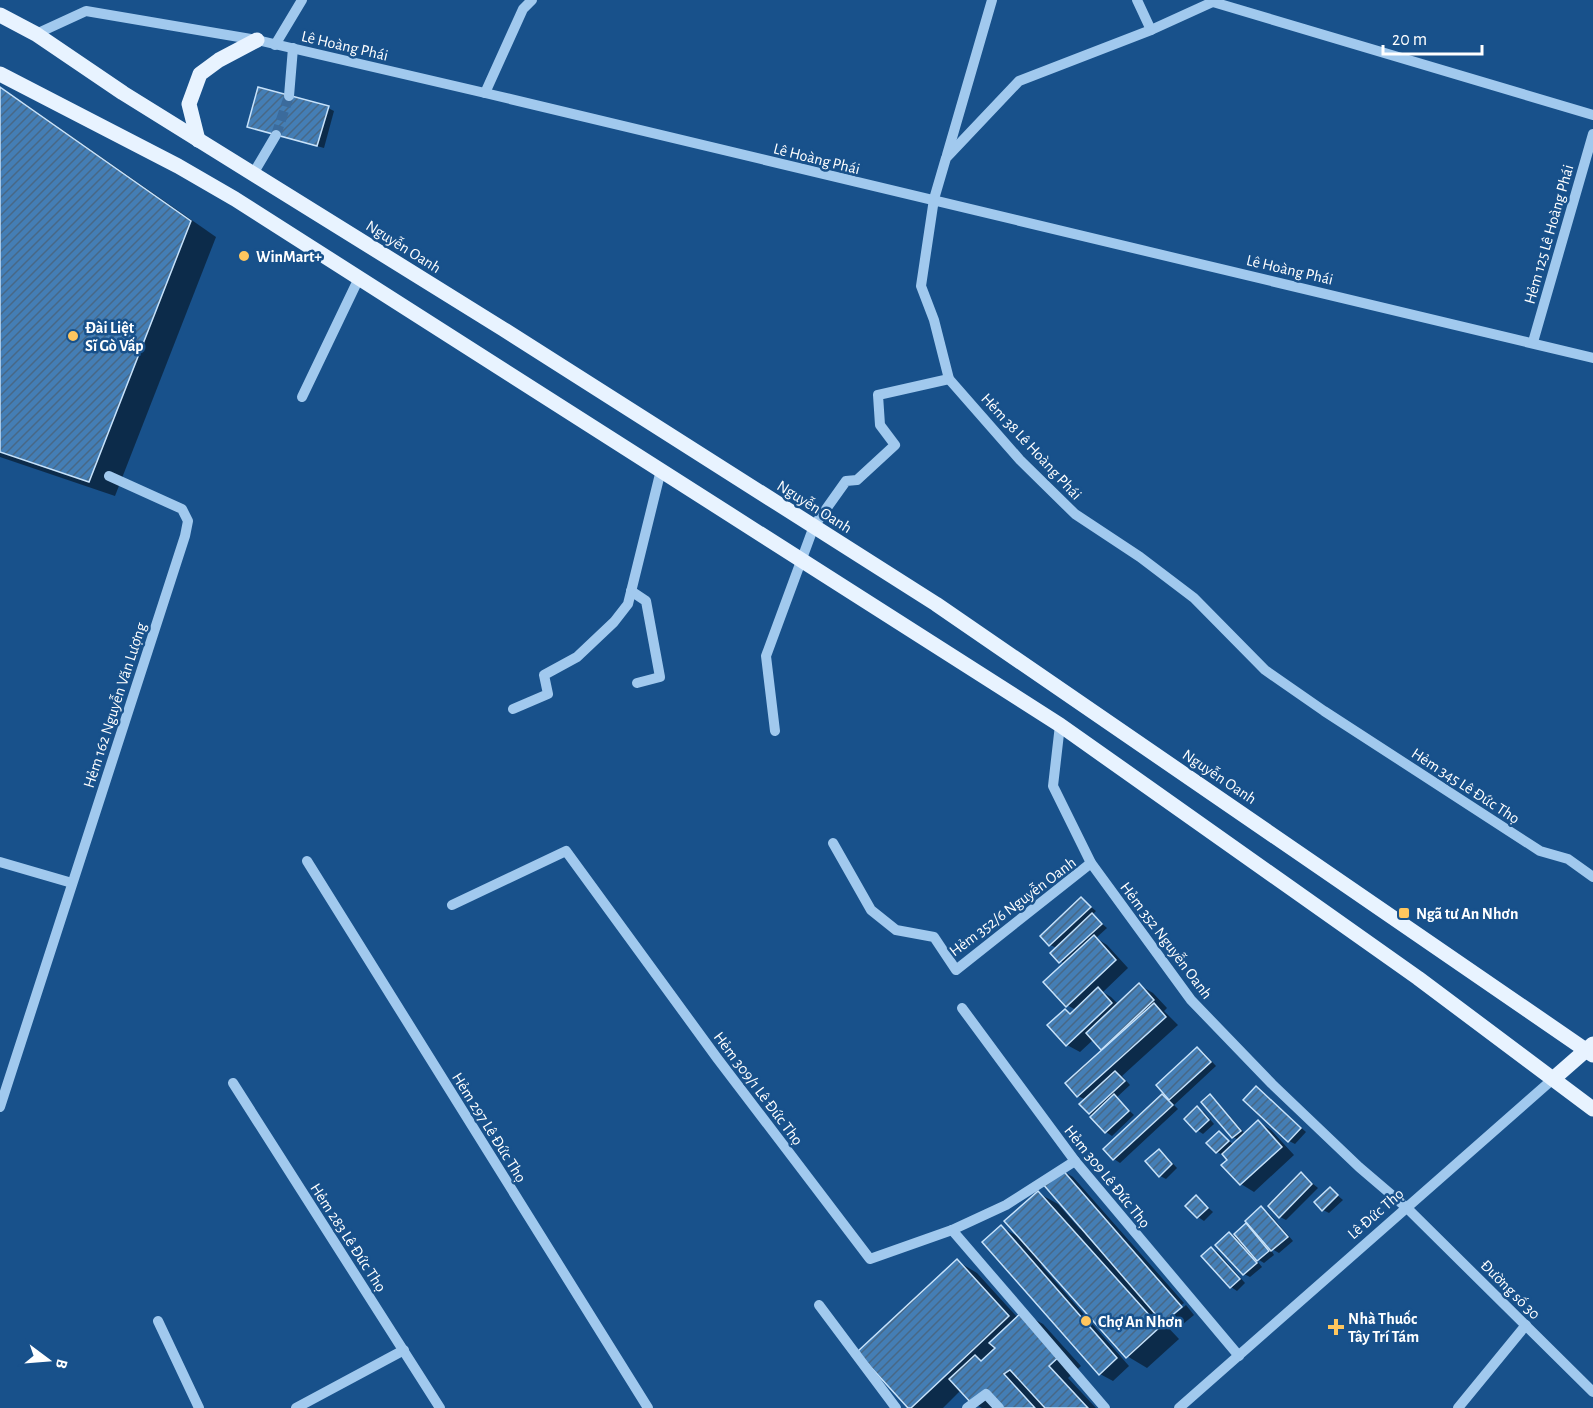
<svg xmlns="http://www.w3.org/2000/svg" width="1593" height="1408" viewBox="0 0 1593 1408" font-family="'Alegreya Sans',sans-serif">
	<style>
		.shadow { fill: #0007 }
		.building { fill: url(#building-hatch); stroke: #c7e2fa; stroke-width: 1.5 }
		.lines { fill: none; stroke-linecap: round; stroke-linejoin: round }
		.minor-tunnel { stroke: #3b6b9c; stroke-width: 10; stroke-dasharray: 10 5; stroke-linecap: butt }
		.minor { stroke: #a1c9ee; stroke-width: 10 }
		.major { stroke: #e8f3ff; stroke-width: 15 }
		.poi-dot { fill: #ffc65e; stroke: #18518b; stroke-width: 2 }
		.labels { text-anchor: middle; stroke-width: 5; stroke-linejoin: round; paint-order: stroke }
		.street-label { font-size: 16px; fill: #fff; stroke: #18518b }
		.poi-label { font-size: 16px; font-weight: bold; fill: #fff; stroke: #18518b; text-anchor: start }
	</style>
	<defs>
		<pattern id="building-hatch" width="6" height="6" patternUnits="userSpaceOnUse" patternTransform="scale(1.5)"><rect width="6" height="6" fill="#447eb5"/><path d="M-1 1l2-2M0 6l6-6M5 7l2-2" fill="none" stroke="#486886"/></pattern>
	</defs>
	<rect width="100%" height="100%" fill="#18518b"/>
	<g class="shadow">
		<path d="M 0,89 L 24,103 L 216,237 L 115,496 L 0,457 Z"/>
		<path d="M 328,108 L 334,111 L 324,148 L 255,129 L 249,126 Z"/>
		<path d="M 1081,899 L 1096,911 L 1092,915 L 1107,928 L 1096,938 L 1107,945 L 1128,968 L 1103,992 L 1111,997 L 1119,1005 L 1139,985 L 1153,993 L 1167,1008 L 1164,1011 L 1178,1025 L 1122,1076 L 1130,1085 L 1116,1098 L 1134,1115 L 1112,1136 L 1106,1132 L 1089,1113 L 1086,1100 L 1078,1096 L 1104,1050 L 1094,1039 L 1080,1052 L 1067,1045 L 1065,1010 L 1072,1014 L 1076,1010 L 1067,1005 L 1064,964 L 1052,953 L 1057,948 L 1050,945 Z"/>
		<path d="M 1197,1049 L 1203,1052 L 1216,1066 L 1174,1105 L 1178,1109 L 1120,1163 L 1114,1159 L 1105,1150 L 1165,1093 Z"/>
		<path d="M 1257,1088 L 1306,1132 L 1295,1144 L 1289,1141 Z"/>
		<path d="M 1210,1096 L 1216,1100 L 1245,1134 L 1258,1122 L 1271,1130 L 1294,1155 L 1254,1192 L 1241,1184 L 1223,1165 L 1229,1160 L 1224,1154 L 1223,1155 L 1217,1152 L 1219,1133 L 1234,1145 L 1239,1140 L 1233,1137 Z"/>
		<path d="M 1198,1108 L 1204,1112 L 1214,1124 L 1203,1134 L 1197,1130 Z"/>
		<path d="M 1159,1151 L 1165,1155 L 1177,1168 L 1166,1179 L 1160,1176 Z"/>
		<path d="M 1060,1169 L 1073,1177 L 1184,1303 L 1166,1318 L 1166,1322 L 1162,1321 L 1179,1339 L 1147,1368 L 1127,1356 L 1043,1263 L 1041,1265 L 1129,1366 L 1113,1381 L 1100,1374 L 1001,1227 L 1019,1237 L 1038,1193 L 1058,1204 L 1080,1229 L 1082,1227 Z"/>
		<path d="M 1301,1174 L 1318,1188 L 1286,1220 L 1280,1217 Z"/>
		<path d="M 1330,1189 L 1343,1200 L 1329,1213 L 1323,1210 Z"/>
		<path d="M 1196,1197 L 1213,1212 L 1204,1221 L 1198,1217 Z"/>
		<path d="M 1262,1208 L 1268,1212 L 1293,1241 L 1279,1253 L 1270,1248 L 1274,1255 L 1264,1263 L 1254,1257 L 1262,1267 L 1250,1277 L 1244,1274 L 1230,1234 L 1242,1241 L 1246,1225 L 1255,1230 Z"/>
		<path d="M 1212,1249 L 1218,1252 L 1245,1283 L 1237,1291 L 1231,1287 Z"/>
		<path d="M 957,1261 L 977,1273 L 1018,1318 L 1023,1313 L 1043,1324 L 1081,1366 L 1068,1378 L 1096,1408 L 982,1408 L 973,1403 L 961,1390 L 943,1408 L 910,1408 Z"/>
		<path d="M 1186,1305 L 1194,1315 L 1177,1329 L 1166,1322 Z"/>
	</g>
	<g class="building">
		<path d="M 0,87 L 191,221 L 89,482 L 0,452 Z"/>
		<path d="M 258,87 L 329,106 L 317,146 L 247,127 Z"/>
		<path d="M 1081,897 L 1091,907 L 1049,946 L 1040,936 Z"/>
		<path d="M 1092,913 L 1102,924 L 1059,963 L 1050,953 Z"/>
		<path d="M 1094,935 L 1116,960 L 1066,1007 L 1043,982 Z"/>
		<path d="M 1139,983 L 1154,1000 L 1101,1050 L 1086,1033 Z"/>
		<path d="M 1098,987 L 1112,1003 L 1066,1046 L 1047,1025 L 1065,1009 L 1070,1014 Z"/>
		<path d="M 1154,1003 L 1166,1017 L 1077,1097 L 1065,1083 Z"/>
		<path d="M 1197,1047 L 1211,1062 L 1169,1100 L 1156,1085 Z"/>
		<path d="M 1115,1071 L 1125,1081 L 1089,1114 L 1079,1104 Z"/>
		<path d="M 1256,1086 L 1301,1128 L 1288,1142 L 1243,1100 Z"/>
		<path d="M 1114,1094 L 1129,1111 L 1105,1133 L 1090,1117 Z"/>
		<path d="M 1162,1094 L 1173,1105 L 1113,1160 L 1103,1149 Z"/>
		<path d="M 1210,1094 L 1241,1131 L 1232,1138 L 1201,1102 Z"/>
		<path d="M 1197,1106 L 1209,1120 L 1196,1132 L 1184,1119 Z"/>
		<path d="M 1258,1120 L 1282,1147 L 1240,1185 L 1221,1165 L 1227,1160 L 1222,1154 Z"/>
		<path d="M 1219,1131 L 1229,1141 L 1216,1153 L 1206,1143 Z"/>
		<path d="M 1159,1149 L 1172,1164 L 1159,1177 L 1145,1161 Z"/>
		<path d="M 1060,1167 L 1182,1307 L 1163,1323 L 1042,1183 Z"/>
		<path d="M 1301,1172 L 1312,1184 L 1279,1218 L 1268,1206 Z"/>
		<path d="M 1330,1187 L 1338,1195 L 1322,1211 L 1314,1202 Z"/>
		<path d="M 1038,1191 L 1160,1327 L 1126,1358 L 1004,1221 Z"/>
		<path d="M 1196,1195 L 1208,1208 L 1197,1218 L 1185,1206 Z"/>
		<path d="M 1261,1206 L 1288,1237 L 1271,1251 L 1245,1221 Z"/>
		<path d="M 1246,1223 L 1269,1251 L 1257,1261 L 1234,1234 Z"/>
		<path d="M 1001,1225 L 1117,1358 L 1099,1375 L 982,1242 Z"/>
		<path d="M 1229,1232 L 1257,1263 L 1243,1275 L 1215,1245 Z"/>
		<path d="M 1211,1247 L 1240,1279 L 1230,1288 L 1201,1256 Z"/>
		<path d="M 957,1259 L 1009,1316 L 911,1408 L 908,1408 L 857,1352 Z"/>
		<path d="M 1023,1311 L 1062,1354 L 1049,1366 L 1088,1408 L 1045,1408 L 1010,1370 L 1004,1374 L 1035,1408 L 1000,1408 L 985,1392 L 972,1404 L 949,1379 L 975,1355 L 981,1361 L 995,1348 L 989,1343 Z"/>
	</g>
	<g class="lines">
		<path class="minor-tunnel" d="M 276,135 L 289,96"/>
		<g class="minor">
			<path d="M 1137,0 L 1151,30"/>
			<path d="M 1217,0 L 1151,30 L 1019,81 L 946,158 L 934,199 L 921,286 L 934,320 L 949,379 L 1020,460 L 1075,514 L 1140,557 L 1194,598 L 1265,670 L 1324,711 L 1540,851 L 1568,859 L 1593,877"/>
			<path d="M 1213,2 L 1593,115"/>
			<path d="M 36,34 L 86,11 L 257,40 L 485,93 L 1593,358"/>
			<path d="M 275,45 L 302,0"/>
			<path d="M 485,93 L 523,9 L 532,0"/>
			<path d="M 289,96 L 293,48"/>
			<path d="M 947,155 L 992,0"/>
			<path d="M 253,174 L 276,135"/>
			<path d="M 1533,342 L 1593,134"/>
			<path d="M 302,397 L 359,278"/>
			<path d="M 631,591 L 646,601 L 660,677 L 637,683"/>
			<path d="M 513,709 L 548,694 L 544,675 L 577,657 L 614,622 L 628,604 L 661,470"/>
			<path d="M 1060,725 L 1053,786 L 1091,863 L 1191,1000 L 1272,1084 L 1359,1167 L 1407,1208 L 1593,1392"/>
			<path d="M 775,731 L 766,656 L 814,526 L 846,481 L 857,480 L 895,445 L 880,425 L 878,395 L 949,379"/>
			<path d="M 833,843 L 871,910 L 896,930 L 934,937 L 956,970 L 1091,863"/>
			<path d="M 307,861 L 648,1408"/>
			<path d="M 0,862 L 72,883"/>
			<path d="M 452,905 L 566,851 L 717,1058 L 870,1259 L 952,1230 L 1006,1205 L 1075,1161"/>
			<path d="M 962,1008 L 1075,1161 L 1239,1356"/>
			<path d="M 233,1083 L 440,1408"/>
			<path d="M 0,1107 L 185,536 L 188,521 L 182,509 L 109,476"/>
			<path d="M 952,1230 L 1105,1408"/>
			<path d="M 819,1305 L 896,1408"/>
			<path d="M 158,1321 L 199,1408"/>
			<path d="M 296,1408 L 404,1350"/>
			<path d="M 967,1408 L 986,1394 L 999,1408"/>
			<path d="M 1179,1408 L 1553,1079"/>
			<path d="M 1458,1408 L 1526,1325"/>
		</g>
		<g class="major">
			<path d="M 0,15 L 36,34 L 123,93 L 503,329 L 936,604 L 1593,1055"/>
			<path d="M 0,74 L 178,166 L 235,199 L 1060,725 L 1418,978 L 1593,1109"/>
			<path d="M 198,140 L 189,104 L 200,74 L 219,60 L 257,40"/>
			<path d="M 1553,1079 L 1593,1044"/>
		</g>
	</g>
	<g class="poi-dot">
		<circle cx="244" cy="256" r="6"/>
		<circle cx="73" cy="336" r="6"/>
		<rect x="1398" y="907" width="12" height="12" rx="3"/>
		<circle cx="1086" cy="1321" r="6"/>
		<path d="M1333 1318h6v6h6v6h-6v6h-6v-6h-6v-6h6z"/>
	</g>
	<g class="labels">
		<g class="street-label">
			<text transform="translate(345 45) rotate(13)" y="6">Lê Hoàng Phái</text>
			<text transform="translate(817 158) rotate(14)" y="6">Lê Hoàng Phái</text>
			<text transform="translate(1548 234) rotate(-74)" y="6">Hẻm 125 Lê Hoàng Phái</text>
			<text transform="translate(404 246) rotate(32)" y="6">Nguyễn Oanh</text>
			<text transform="translate(1290 269) rotate(13)" y="6">Lê Hoàng Phái</text>
			<text transform="translate(1032 446) rotate(47)" y="6">Hẻm 38 Lê Hoàng Phái</text>
			<text transform="translate(815 506) rotate(32)" y="6">Nguyễn Oanh</text>
			<text transform="translate(114 705) rotate(-72)" y="6">Hẻm 162 Nguyễn Văn Lượng</text>
			<text transform="translate(1220 776) rotate(34)" y="6">Nguyễn Oanh</text>
			<text transform="translate(1466 785) rotate(33)" y="6">Hẻm 345 Lê Đức Thọ</text>
			<text transform="translate(1012 906) rotate(-37)" y="6">Hẻm 352/6 Nguyễn Oanh</text>
			<text transform="translate(1167 940) rotate(53)" y="6">Hẻm 352 Nguyễn Oanh</text>
			<text transform="translate(759 1088) rotate(53)" y="6">Hẻm 309/1 Lê Đức Thọ</text>
			<text transform="translate(490 1127) rotate(58)" y="6">Hẻm 297 Lê Đức Thọ</text>
			<text transform="translate(1108 1176) rotate(51)" y="6">Hẻm 309 Lê Đức Thọ</text>
			<text transform="translate(1375 1213) rotate(-41)" y="6">Lê Đức Thọ</text>
			<text transform="translate(349 1237) rotate(57)" y="6">Hẻm 283 Lê Đức Thọ</text>
			<text transform="translate(1511 1289) rotate(45)" y="6">Đường số 30</text>
		</g>
		<g class="poi-label">
			<text x="256" y="262">WinMart+</text>
			<text x="85" y="333">Đài Liệt<tspan x="85" dy="18">Sĩ Gò Vấp</tspan></text>
			<text x="1416" y="919">Ngã tư An Nhơn</text>
			<text x="1348" y="1324">Nhà Thuốc<tspan x="1348" dy="18">Tây Trí Tám</tspan></text>
			<text x="1098" y="1327">Chợ An Nhơn</text>
		</g>
	</g>
	<g transform="translate(48 1360) rotate(106)" stroke="#18518b" stroke-width="4.5" paint-order="stroke">
	<path d="M0-4.5L10 22L0 15L-10 22Z" fill="#ffffff"/>
	<text y="-9" font-size="16" font-weight="bold" text-anchor="middle" fill="#ffffff">B</text>
	</g>
	<path d="M1383 45v9h99v-9" fill="none" stroke="#ffffff" stroke-width="3"/>
	<text x="1392" y="45" font-size="18" fill="#ffffff" stroke="#18518b" stroke-width="4.5" paint-order="stroke">20 m</text>
</svg>
